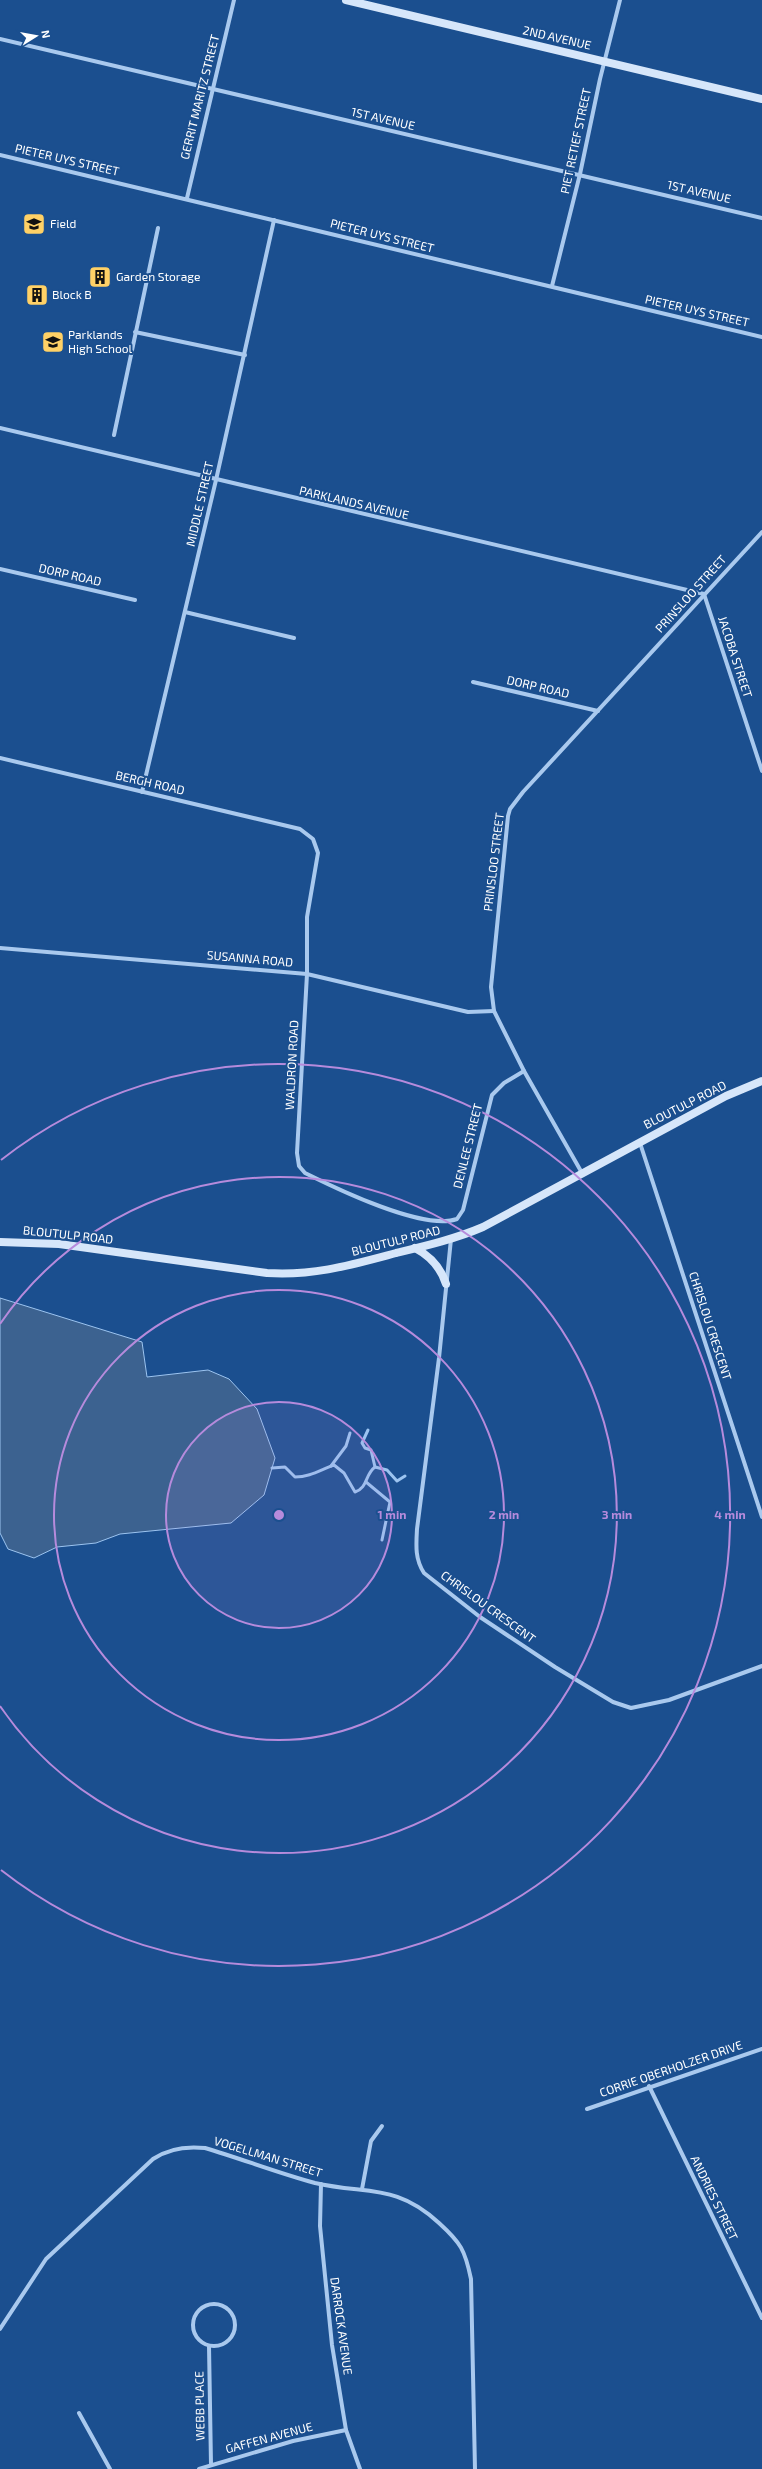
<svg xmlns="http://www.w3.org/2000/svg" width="762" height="2469" viewBox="0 0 762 2469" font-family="'Exo 2',sans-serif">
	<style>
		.water { fill: #3c6290; stroke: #9cc4f0 }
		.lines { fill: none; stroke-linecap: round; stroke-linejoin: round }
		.stream { stroke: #9cc4f0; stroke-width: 3 }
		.street { stroke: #a9c9ee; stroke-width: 4 }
		.secondary { stroke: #d6e6fa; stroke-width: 8 }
		.ring { fill: none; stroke: #b68bdc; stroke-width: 2 }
		.labels { text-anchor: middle; stroke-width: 4; stroke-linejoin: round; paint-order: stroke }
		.street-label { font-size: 12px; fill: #fff; stroke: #1b4f8f }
		.poi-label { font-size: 12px; fill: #fff; stroke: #1b4f8f; text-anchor: start }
		.centre { fill: #b68bdc; stroke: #1b4f8f; stroke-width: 2 }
		.ring-label { font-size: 12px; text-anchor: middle; font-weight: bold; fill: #b68bdc; stroke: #1b4f8f; stroke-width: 4; stroke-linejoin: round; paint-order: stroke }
	</style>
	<rect width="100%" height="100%" fill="#1b4f8f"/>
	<path class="water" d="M 0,1298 L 142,1342 L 147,1377 L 208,1370 L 229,1379 L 257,1409 L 275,1458 L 264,1495 L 231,1523 L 120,1534 L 96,1543 L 57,1547 L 34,1558 L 8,1549 L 0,1533 Z"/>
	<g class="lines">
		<g class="stream">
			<path d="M 368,1430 L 362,1443 L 365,1448 L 371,1450 L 375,1467"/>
			<path d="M 331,1466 L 346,1446 L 350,1433"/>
			<path d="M 272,1468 L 285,1467 L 295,1477 C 310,1477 320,1470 334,1465 L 344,1473 L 355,1492 C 368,1488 365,1474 375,1467 L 387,1470 L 397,1481 L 405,1476"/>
			<path d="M 366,1482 L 390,1502 L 382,1540"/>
		</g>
		<g class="street">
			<path d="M 0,39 L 762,218"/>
			<path d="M 0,155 L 762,337"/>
			<path d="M 187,198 L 234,0"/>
			<path d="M 552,286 L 580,174 L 600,79 L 620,0"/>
			<path d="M 135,332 L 245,355"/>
			<path d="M 0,428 L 704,594 L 762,771"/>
			<path d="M 114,435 L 158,228"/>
			<path d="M 0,569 L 135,600"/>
			<path d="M 185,612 L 294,638"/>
			<path d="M 473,682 L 598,711"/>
			<path d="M 0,758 L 300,829 L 313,839 L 318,853 L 307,917 L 307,974 L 297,1153 L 299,1166 L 305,1173 C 337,1189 424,1231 457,1219 L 463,1210 L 492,1095 L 504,1083 L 524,1071"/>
			<path d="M 142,792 L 216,480 L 274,220"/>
			<path d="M 0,948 L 307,974 L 468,1012 L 494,1011"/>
			<path d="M 640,1143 L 762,1517"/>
			<path d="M 582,1173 L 524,1071 L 494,1011 L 491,987 L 508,816 L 510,809 L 523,792 L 762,532"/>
			<path d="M 451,1239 L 439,1358 L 417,1529 C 416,1546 415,1559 424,1573 L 480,1617 L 555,1667 L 613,1702 L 631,1708 L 669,1700 L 762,1666"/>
			<path d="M 649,2086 L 762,2318"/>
			<path d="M 587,2109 L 762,2049"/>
			<path d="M 321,2184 L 320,2226 L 332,2345 L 346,2430 L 360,2469"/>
			<path d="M 362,2189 L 371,2141 L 382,2126"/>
			<circle cx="214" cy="2325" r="21"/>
			<path d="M 0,2329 L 46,2259 L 153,2159 C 169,2148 186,2146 205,2148 C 242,2159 278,2173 315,2183 C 367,2195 396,2183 439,2223 C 461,2243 465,2250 471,2279 L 475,2469"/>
			<path d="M 209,2346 L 211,2465"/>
			<path d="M 79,2413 L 110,2469"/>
			<path d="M 199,2469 L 293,2441 L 346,2430"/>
		</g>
		<g class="secondary">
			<path d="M 346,0 L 762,99"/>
			<path d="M 0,1242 L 59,1244 L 267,1273 C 314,1276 351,1265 396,1253 C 425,1246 455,1239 483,1227 L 726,1096 L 762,1081"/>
			<path d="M 415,1248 C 430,1256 441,1268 446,1284"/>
		</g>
	</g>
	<circle cx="279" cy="1515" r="113" fill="#b68bdc" fill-opacity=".12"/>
	<g class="ring">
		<circle cx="279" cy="1515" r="113"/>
		<circle cx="279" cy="1515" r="225"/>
		<path d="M0 1324A338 338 0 1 1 0 1706"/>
		<path d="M1 1160A451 451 0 1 1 1 1870"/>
	</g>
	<defs>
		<g id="school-square" transform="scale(1.15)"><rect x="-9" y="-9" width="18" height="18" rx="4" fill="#ffd166" stroke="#1b4f8f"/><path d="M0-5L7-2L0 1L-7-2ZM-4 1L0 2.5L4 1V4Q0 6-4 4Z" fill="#111"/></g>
		<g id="building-square" transform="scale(1.15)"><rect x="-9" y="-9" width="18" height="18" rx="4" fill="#ffd166" stroke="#1b4f8f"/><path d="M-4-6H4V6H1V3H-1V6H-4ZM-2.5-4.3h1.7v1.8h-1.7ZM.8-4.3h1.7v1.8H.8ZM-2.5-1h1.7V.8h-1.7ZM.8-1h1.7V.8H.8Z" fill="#111"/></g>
	</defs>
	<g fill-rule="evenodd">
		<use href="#school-square" x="34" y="224"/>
		<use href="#building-square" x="100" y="277"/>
		<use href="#building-square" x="37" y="295"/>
		<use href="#school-square" x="53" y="342"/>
	</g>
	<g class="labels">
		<g class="street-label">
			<text transform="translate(557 38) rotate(13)" y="4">2ND AVENUE</text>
			<text transform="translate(200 97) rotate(-76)" y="4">GERRIT MARITZ STREET</text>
			<text transform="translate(383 119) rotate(13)" y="4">1ST AVENUE</text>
			<text transform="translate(576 141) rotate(-78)" y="4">PIET RETIEF STREET</text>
			<text transform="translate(67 160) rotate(13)" y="4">PIETER UYS STREET</text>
			<text transform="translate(699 192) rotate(13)" y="4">1ST AVENUE</text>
			<text transform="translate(382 236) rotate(14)" y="4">PIETER UYS STREET</text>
			<text transform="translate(697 311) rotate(13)" y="4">PIETER UYS STREET</text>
			<text transform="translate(354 503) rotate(13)" y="4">PARKLANDS AVENUE</text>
			<text transform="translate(200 504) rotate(-77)" y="4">MIDDLE STREET</text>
			<text transform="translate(70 575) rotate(13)" y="4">DORP ROAD</text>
			<text transform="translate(691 594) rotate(-48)" y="4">PRINSLOO STREET</text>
			<text transform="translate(735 657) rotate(72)" y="4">JACOBA STREET</text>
			<text transform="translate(538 687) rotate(13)" y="4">DORP ROAD</text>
			<text transform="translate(150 783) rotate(13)" y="4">BERGH ROAD</text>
			<text transform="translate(494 862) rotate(-83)" y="4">PRINSLOO STREET</text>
			<text transform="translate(250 959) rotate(5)" y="4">SUSANNA ROAD</text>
			<text transform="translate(292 1065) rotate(-87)" y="4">WALDRON ROAD</text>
			<text transform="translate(685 1105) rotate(-27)" y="4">BLOUTULP ROAD</text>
			<text transform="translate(468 1146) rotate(-76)" y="4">DENLEE STREET</text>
			<text transform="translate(68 1235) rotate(6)" y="4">BLOUTULP ROAD</text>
			<text transform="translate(396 1241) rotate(-14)" y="4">BLOUTULP ROAD</text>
			<text transform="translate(710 1326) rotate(72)" y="4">CHRISLOU CRESCENT</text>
			<text transform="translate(488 1607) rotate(36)" y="4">CHRISLOU CRESCENT</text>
			<text transform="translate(671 2069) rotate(-19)" y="4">CORRIE OBERHOLZER DRIVE</text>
			<text transform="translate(268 2157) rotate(17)" y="4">VOGELLMAN STREET</text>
			<text transform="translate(714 2198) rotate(64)" y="4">ANDRIES STREET</text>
			<text transform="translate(341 2326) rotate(82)" y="4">DARROCK AVENUE</text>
			<text transform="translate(200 2406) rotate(-91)" y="4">WEBB PLACE</text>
			<text transform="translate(269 2438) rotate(-15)" y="4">GAFFEN AVENUE</text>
		</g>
		<g class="poi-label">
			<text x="50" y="228">Field</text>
			<text x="116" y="281">Garden Storage</text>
			<text x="52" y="299">Block B</text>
			<text x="68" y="339">Parklands<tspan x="68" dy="14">High School</tspan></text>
		</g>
	</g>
	<circle cx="279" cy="1515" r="6" class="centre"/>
	<g class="ring-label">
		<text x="392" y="1519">1 min</text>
		<text x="504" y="1519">2 min</text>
		<text x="617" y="1519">3 min</text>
		<text x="730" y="1519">4 min</text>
	</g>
	<g transform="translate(36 36) rotate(79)" stroke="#1b4f8f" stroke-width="3" paint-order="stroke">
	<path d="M0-3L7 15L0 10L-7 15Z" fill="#ffffff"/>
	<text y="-6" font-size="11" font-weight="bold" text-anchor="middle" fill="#ffffff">N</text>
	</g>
</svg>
